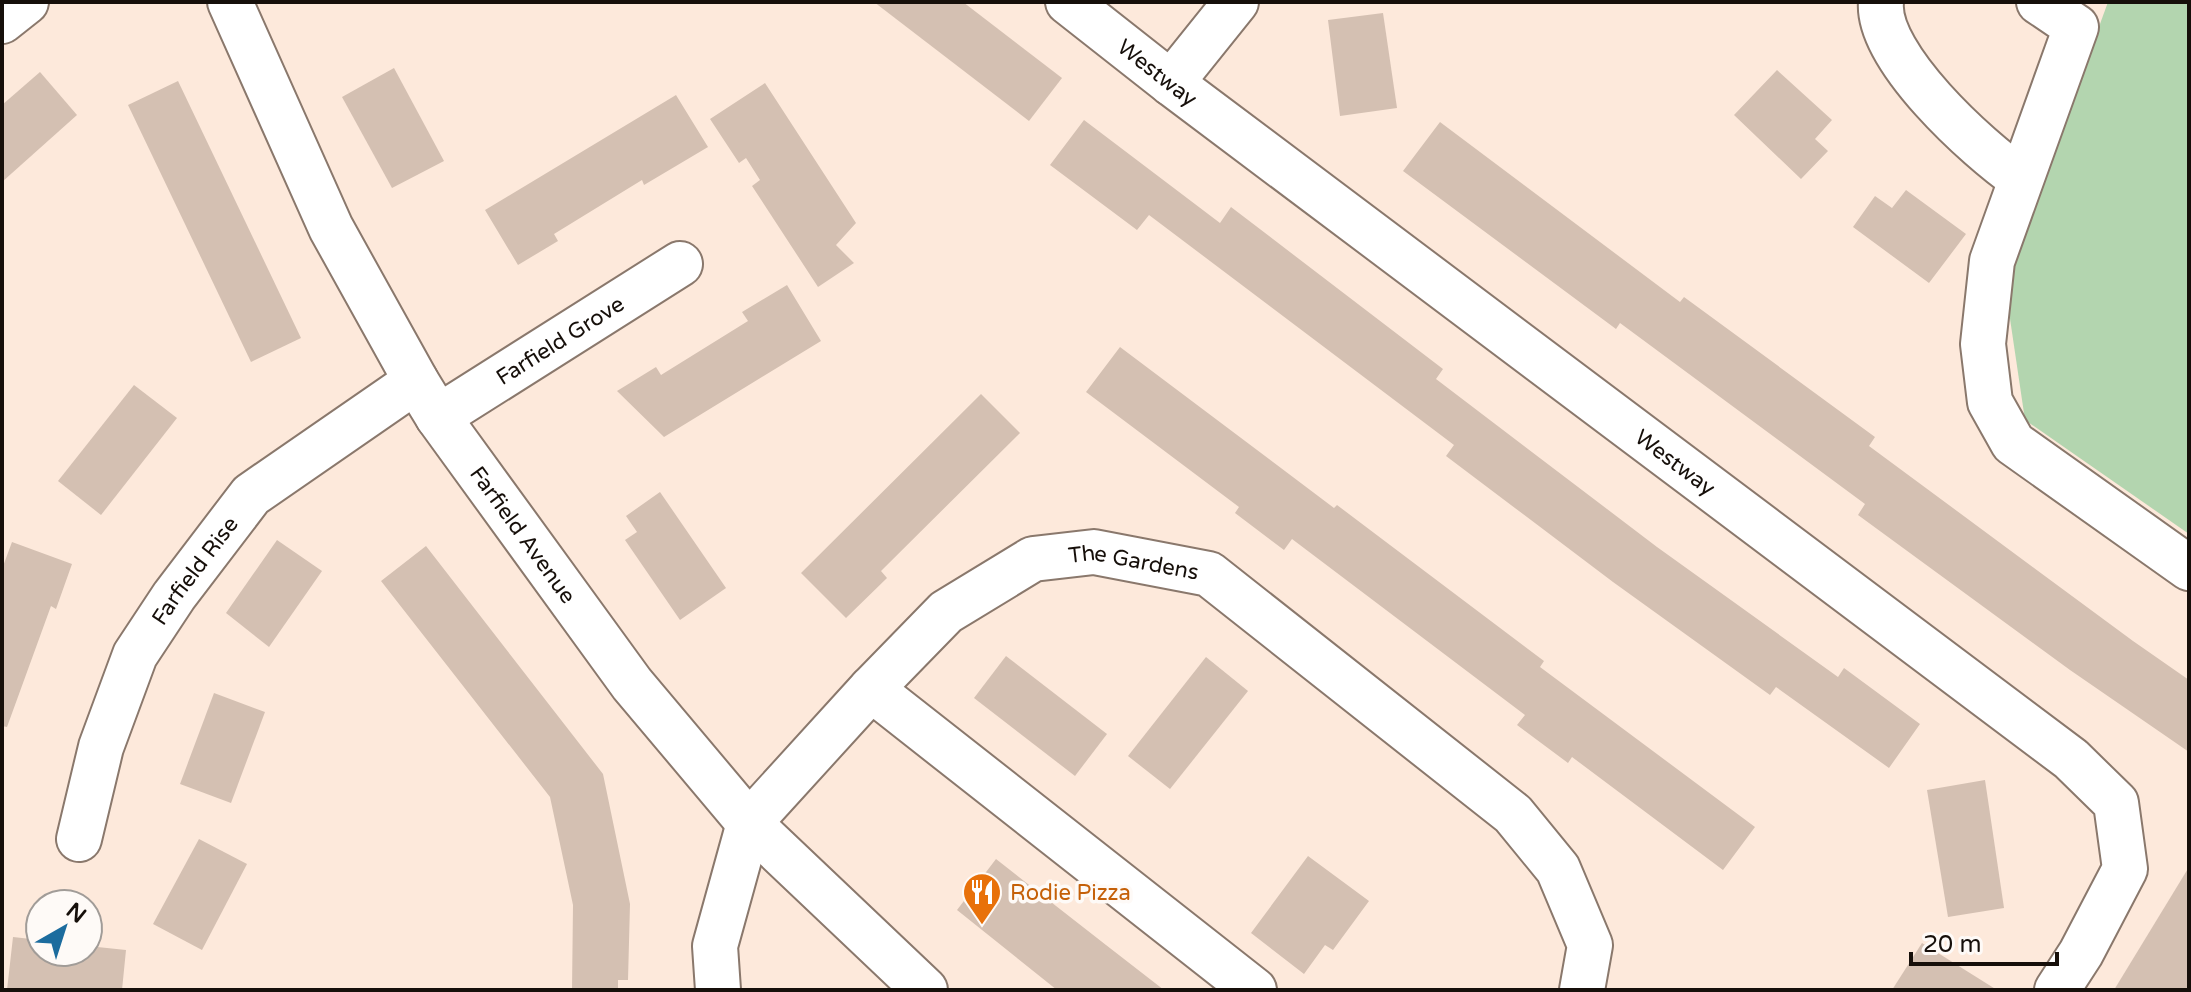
<svg xmlns="http://www.w3.org/2000/svg" width="2191" height="992" viewBox="0 0 2191 992" font-family="'Varela Round',sans-serif">
	<style>
		.green { fill: #b3d5af }
		.building { fill: #d4c0b2 }
		.lines { fill: none; stroke-linecap: round; stroke-linejoin: round }
		.minor-casing { stroke: #8a786c; stroke-width: 48 }
		.minor { stroke: #fff; stroke-width: 44 }
		.labels { text-anchor: middle; stroke-width: 7; stroke-linejoin: round; paint-order: stroke }
		.street-label { font-size: 22px; fill: #160f0a; stroke: #fefaf7 }
		.food-label { font-size: 22px; fill: #c56008; stroke: #fefaf7; text-anchor: start }
	</style>
	<rect width="100%" height="100%" fill="#fde9db"/>
	<path class="green" d="M 2108,2 L 2189,2 L 2189,534 L 2025,420 L 2005,285 Z"/>
	<g class="building">
		<path d="M 874,2 L 963,2 L 1062,78 L 1029,121 Z"/>
		<path d="M 1383,13 L 1397,108 L 1340,116 L 1328,20 Z"/>
		<path d="M 394,68 L 444,161 L 392,188 L 342,97 Z"/>
		<path d="M 1777,70 L 1832,120 L 1815,139 L 1828,151 L 1801,179 L 1734,115 Z"/>
		<path d="M 40,72 L 77,115 L 2,182 L 2,105 Z"/>
		<path d="M 178,81 L 301,338 L 251,362 L 128,105 Z"/>
		<path d="M 765,83 L 856,223 L 836,245 L 854,263 L 818,287 L 752,186 L 760,180 L 746,158 L 739,163 L 710,119 Z"/>
		<path d="M 676,95 L 708,147 L 644,185 L 642,180 L 554,234 L 558,241 L 518,265 L 485,210 Z"/>
		<path d="M 1084,120 L 1220,223 L 1231,207 L 1443,369 L 1436,379 L 1657,547 L 1838,677 L 1844,668 L 1920,724 L 1889,768 L 1776,687 L 1770,695 L 1613,582 L 1446,456 L 1454,445 L 1149,215 L 1137,230 L 1050,165 Z"/>
		<path d="M 1440,122 L 1680,302 L 1684,297 L 1875,437 L 1869,446 L 2133,641 L 2189,680 L 2189,752 L 2070,670 L 1858,515 L 1865,504 L 1620,323 L 1616,329 L 1403,171 Z"/>
		<path d="M 1906,190 L 1966,234 L 1929,283 L 1853,227 L 1875,196 L 1892,208 Z"/>
		<path d="M 787,285 L 821,341 L 664,437 L 617,391 L 656,367 L 661,375 L 748,321 L 742,312 Z"/>
		<path d="M 1120,347 L 1334,508 L 1337,505 L 1390,545 L 1544,661 L 1540,667 L 1755,827 L 1723,870 L 1572,757 L 1568,763 L 1517,725 L 1525,715 L 1292,539 L 1284,550 L 1235,513 L 1239,507 L 1086,392 Z"/>
		<path d="M 134,385 L 177,418 L 101,515 L 58,481 Z"/>
		<path d="M 981,394 L 1020,433 L 881,571 L 887,578 L 846,618 L 801,573 Z"/>
		<path d="M 660,492 L 726,588 L 680,620 L 625,540 L 637,532 L 626,516 Z"/>
		<path d="M 277,540 L 322,571 L 269,647 L 226,613 Z"/>
		<path d="M 12,542 L 72,564 L 56,609 L 51,606 L 7,727 L 2,726 L 2,569 Z"/>
		<path d="M 426,546 L 603,774 L 630,904 L 628,980 L 618,980 L 618,990 L 572,990 L 573,905 L 550,797 L 381,581 Z"/>
		<path d="M 1006,656 L 1107,734 L 1075,776 L 974,698 Z"/>
		<path d="M 1206,657 L 1248,691 L 1170,789 L 1128,756 Z"/>
		<path d="M 214,693 L 265,712 L 231,803 L 180,784 Z"/>
		<path d="M 1985,780 L 2004,908 L 1948,917 L 1927,790 Z"/>
		<path d="M 199,839 L 247,864 L 202,950 L 153,924 Z"/>
		<path d="M 1308,856 L 1369,901 L 1333,950 L 1325,945 L 1304,974 L 1251,933 Z"/>
		<path d="M 996,859 L 1106,945 L 1164,990 L 1057,990 L 957,910 Z"/>
		<path d="M 2189,867 L 2189,990 L 2114,990 Z"/>
		<path d="M 13,937 L 40,940 L 40,952 L 88,952 L 88,946 L 126,950 L 122,990 L 7,990 Z"/>
		<path d="M 1922,943 L 1997,990 L 1892,990 Z"/>
	</g>
	<g class="lines">
		<g class="minor-casing">
			<g id="minor">
				<path id="s1" d="M 230,2 L 331,228 L 416,381 L 438,417 L 632,684 L 749,823 L 925,990"/>
				<path id="s2" d="M 1068,2 L 1171,83 L 2071,759 L 2116,803 L 2125,869 L 2081,953 L 2057,990"/>
				<path d="M 1881,2 C 1876,57 1978,149 2020,178"/>
				<path d="M 2039,2 L 2076,27 L 1992,261 L 1983,344 L 1990,402 L 2013,443 L 2189,568"/>
				<path d="M 2,21 L 26,2"/>
				<path d="M 1171,83 L 1236,2"/>
				<path id="s3" d="M 438,417 L 680,264"/>
				<path d="M 871,689 L 1254,990"/>
				<path id="s4" d="M 79,839 L 101,747 L 135,655 L 174,596 L 251,495 L 416,381"/>
				<path id="s5" d="M 718,990 L 715,946 L 749,823 L 871,689 L 946,612 L 1033,559 L 1094,552 L 1209,574 L 1513,814 L 1558,869 L 1590,945 L 1582,990"/>
			</g>
		</g>
		<use href="#minor" class="minor"/>
	</g>
	<defs>
		<g id="restaurant-pin" transform="scale(2)"><path d="M0 17L-7.5 6A9.5 9.5 0 1 1 7.5 6Z" fill="#e8710a" stroke="#fefaf7"/><path d="M-5-6h1v4h1v-4h1v4h1v-4h1v5L-1.5 .5V6h-2V.5L-5-1ZM5-6V6H3V1.5H1.5Q1.5-4 5-6Z" fill="#fff"/></g>
	</defs>
	<g fill-rule="evenodd">
		<use href="#restaurant-pin" x="982" y="892"/>
	</g>
	<g class="labels">
		<g class="street-label">
			<text dy="8" stroke="none"><textPath href="#s2" startOffset="114">Westway</textPath></text>
			<text dy="8" stroke="none"><textPath href="#s3" startOffset="144">Farfield Grove</textPath></text>
			<text dy="8" stroke="none"><textPath href="#s2" startOffset="762">Westway</textPath></text>
			<text dy="8" stroke="none"><textPath href="#s1" startOffset="610">Farfield Avenue</textPath></text>
			<text dy="8" stroke="none"><textPath href="#s5" startOffset="664">The Gardens</textPath></text>
			<text dy="8" stroke="none"><textPath href="#s4" startOffset="296">Farfield Rise</textPath></text>
		</g>
		<g class="food-label">
			<text x="1010" y="900">Rodie Pizza</text>
		</g>
	</g>
	<rect width="2191" height="992" fill="none" stroke="#160f0a" stroke-width="8"/>
	<g transform="translate(64 928) rotate(39)"><circle r="38" fill="#fefaf7" stroke="#a19c98" stroke-width="2"/>
	<path d="M0-6L14 30L0 20L-14 30Z" fill="#1c6c9e"/>
	<text y="-12" font-size="22" font-weight="bold" text-anchor="middle" fill="#160f0a">N</text>
	</g>
	<path d="M1911 952v12h146v-12" fill="none" stroke="#160f0a" stroke-width="4"/>
	<text x="1923" y="952" font-size="24" fill="#160f0a" stroke="#fefaf7" stroke-width="6" paint-order="stroke">20 m</text>
</svg>
